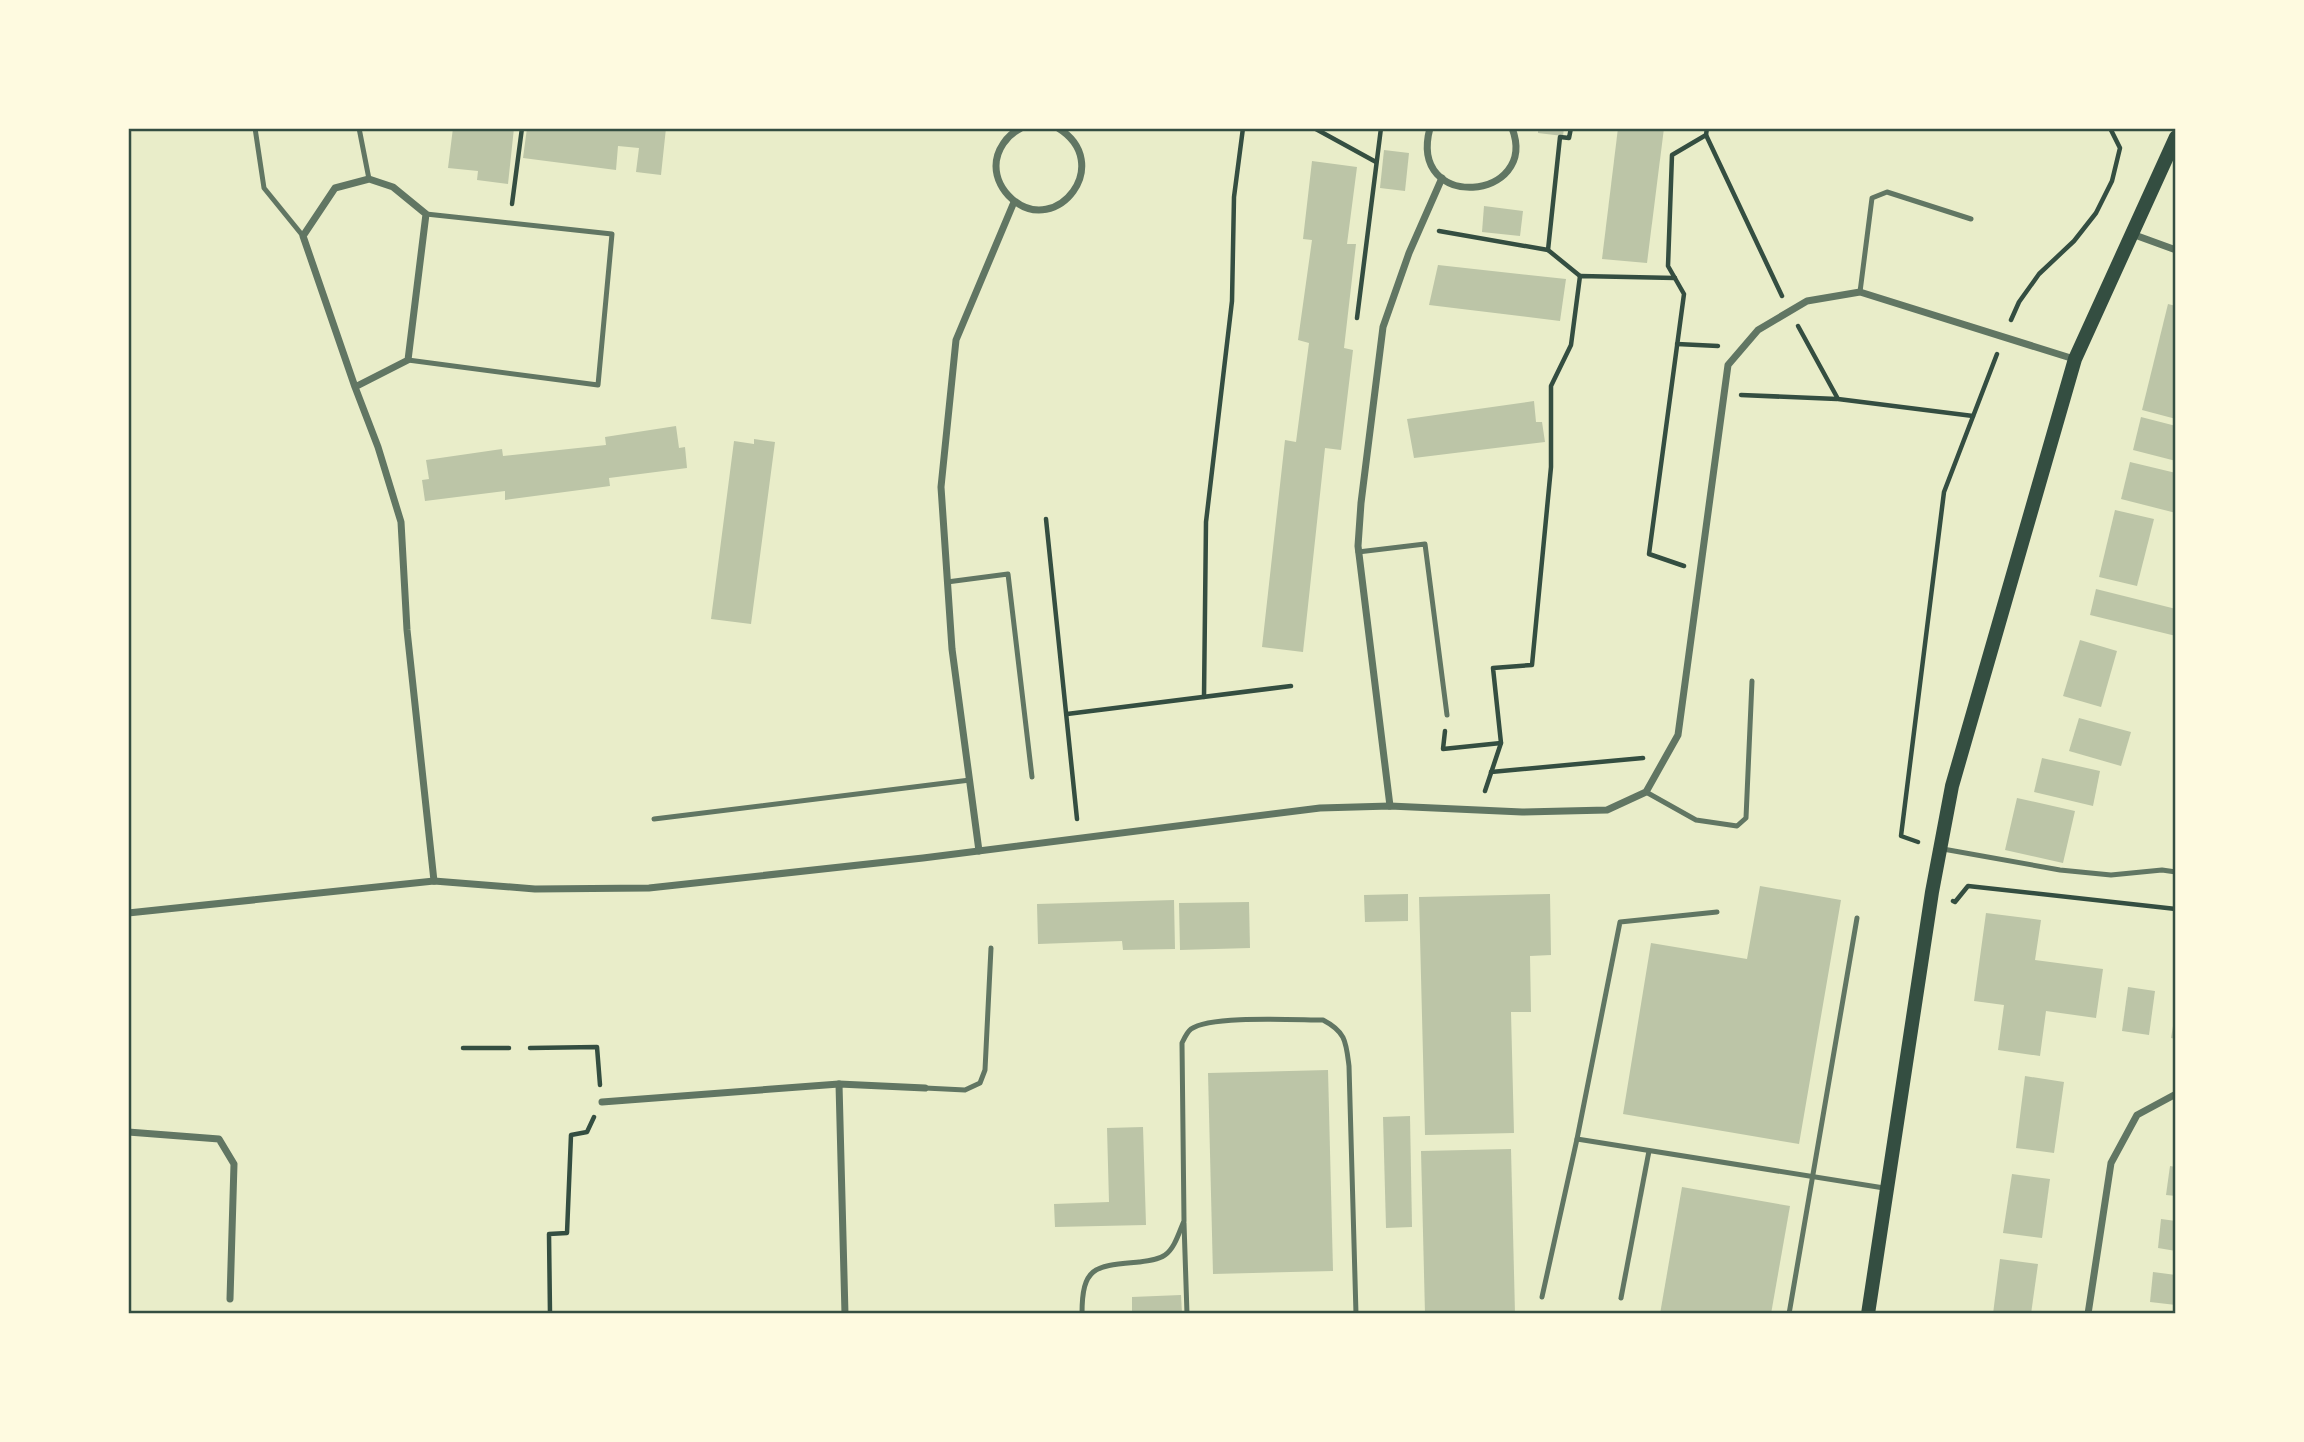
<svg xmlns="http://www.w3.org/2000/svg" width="2304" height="1442" viewBox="0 0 2304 1442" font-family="'Asap Condensed',sans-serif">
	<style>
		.building { fill: #bcc5a7 }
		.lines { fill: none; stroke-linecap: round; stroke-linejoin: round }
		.path { stroke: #344e41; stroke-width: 4.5 }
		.service { stroke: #617663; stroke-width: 5 }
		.minor { stroke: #617663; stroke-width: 7 }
		.secondary { stroke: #344e41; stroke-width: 14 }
		.neatline { fill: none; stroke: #344e41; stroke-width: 2.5 }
	</style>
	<rect width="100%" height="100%" fill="#e9edc9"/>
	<g class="building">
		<path d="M 453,128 L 514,128 L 508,184 L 477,180 L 478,171 L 448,168 Z"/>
		<path d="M 527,128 L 666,128 L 661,175 L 636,172 L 639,148 L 618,146 L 616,170 L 523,158 Z"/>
		<path d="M 1538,128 L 1564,128 L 1563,136 L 1538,133 Z"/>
		<path d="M 1618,128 L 1664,128 L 1647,263 L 1602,259 Z"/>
		<path d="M 1384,150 L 1409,153 L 1405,191 L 1380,188 Z"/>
		<path d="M 1312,161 L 1357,167 L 1347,244 L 1356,244 L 1344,348 L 1353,350 L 1341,450 L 1325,448 L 1303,652 L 1262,647 L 1285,440 L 1296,442 L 1309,343 L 1298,340 L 1312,240 L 1303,239 Z"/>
		<path d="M 1484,206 L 1523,211 L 1520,236 L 1482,232 Z"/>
		<path d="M 1438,265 L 1566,279 L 1560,321 L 1429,305 Z"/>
		<path d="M 2168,304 L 2176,306 L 2176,419 L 2142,410 Z"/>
		<path d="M 1534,401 L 1536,422 L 1542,422 L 1545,442 L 1414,458 L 1407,419 Z"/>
		<path d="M 2141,417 L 2176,426 L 2176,461 L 2133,450 Z"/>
		<path d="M 676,426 L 679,448 L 685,447 L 687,468 L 609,478 L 610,486 L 505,500 L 505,491 L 425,501 L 422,480 L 429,479 L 426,460 L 502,449 L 503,456 L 606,445 L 605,437 Z"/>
		<path d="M 754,439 L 775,442 L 751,624 L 711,619 L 734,441 L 754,444 Z"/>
		<path d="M 2130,462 L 2176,473 L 2176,513 L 2121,499 Z"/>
		<path d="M 2115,510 L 2154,519 L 2137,586 L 2099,577 Z"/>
		<path d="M 2096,589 L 2176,609 L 2176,636 L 2090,615 Z"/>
		<path d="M 2080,640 L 2117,651 L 2101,707 L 2063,696 Z"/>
		<path d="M 2079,718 L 2131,732 L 2121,766 L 2069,751 Z"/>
		<path d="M 2042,758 L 2100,771 L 2093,806 L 2034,792 Z"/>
		<path d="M 2017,798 L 2075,811 L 2063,863 L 2005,850 Z"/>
		<path d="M 1760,886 L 1841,900 L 1799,1144 L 1623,1114 L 1651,943 L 1747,959 Z"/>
		<path d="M 1408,894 L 1408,921 L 1365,922 L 1364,895 Z"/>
		<path d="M 1550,894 L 1551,955 L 1530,956 L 1531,1012 L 1511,1012 L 1514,1133 L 1425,1135 L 1419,897 Z"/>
		<path d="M 1174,900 L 1175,949 L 1123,950 L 1122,941 L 1038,944 L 1037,904 Z"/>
		<path d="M 1249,902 L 1250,948 L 1180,950 L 1179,903 Z"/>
		<path d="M 1986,913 L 2041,920 L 2035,960 L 2103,969 L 2096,1018 L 2046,1011 L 2040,1056 L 1998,1050 L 2004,1005 L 1974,1001 Z"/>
		<path d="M 2128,987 L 2155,991 L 2149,1035 L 2122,1031 Z"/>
		<path d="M 2175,1014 L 2176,1014 L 2176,1039 L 2171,1038 Z"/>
		<path d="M 1328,1070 L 1333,1271 L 1213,1274 L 1208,1073 Z"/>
		<path d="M 2025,1076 L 2064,1082 L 2054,1153 L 2016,1148 Z"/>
		<path d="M 1410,1116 L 1412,1227 L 1386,1228 L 1383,1117 Z"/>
		<path d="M 1143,1127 L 1146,1225 L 1055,1227 L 1054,1204 L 1109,1202 L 1107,1128 Z"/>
		<path d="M 1511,1149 L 1515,1314 L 1425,1314 L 1421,1151 Z"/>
		<path d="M 2170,1166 L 2176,1167 L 2176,1196 L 2166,1195 Z"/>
		<path d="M 2012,1174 L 2050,1179 L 2042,1238 L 2003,1233 Z"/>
		<path d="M 1682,1187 L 1790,1206 L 1771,1314 L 1660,1314 Z"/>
		<path d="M 2161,1219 L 2176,1221 L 2176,1251 L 2158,1248 Z"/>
		<path d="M 2000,1259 L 2038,1264 L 2031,1314 L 1993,1314 Z"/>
		<path d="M 2153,1272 L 2176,1275 L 2176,1305 L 2150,1302 Z"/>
		<path d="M 1181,1295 L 1182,1314 L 1132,1314 L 1132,1297 Z"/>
	</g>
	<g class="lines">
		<g class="path">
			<path d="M 1314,128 L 1376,162"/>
			<path d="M 1571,128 L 1569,138 L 1560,137 L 1548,250 L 1580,276"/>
			<path d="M 1707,128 L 1706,135 L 1782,296"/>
			<path d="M 512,204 L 522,128"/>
			<path d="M 1439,231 L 1548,250"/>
			<path d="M 1357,318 L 1381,128"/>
			<path d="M 2011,320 L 2019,302 L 2039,274 L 2074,241 L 2096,213 L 2112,181 L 2120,148 L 2110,128"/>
			<path d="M 1798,326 L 1838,399 L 1973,416"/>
			<path d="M 1677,344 L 1718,346"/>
			<path d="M 1741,395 L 1837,399"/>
			<path d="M 1046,519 L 1077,819"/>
			<path d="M 1684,566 L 1649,554 L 1684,294 L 1668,266 L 1672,155 L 1706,135"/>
			<path d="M 1204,697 L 1206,522 L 1232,301 L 1234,197 L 1243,128"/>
			<path d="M 1067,714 L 1291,686"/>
			<path d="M 1445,731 L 1443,749 L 1501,743"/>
			<path d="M 1491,772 L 1643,758"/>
			<path d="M 1485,791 L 1501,743 L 1493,668 L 1532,665 L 1551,467 L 1551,386 L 1571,345 L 1580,276 L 1675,278"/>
			<path d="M 1918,842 L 1901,836 L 1944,492 L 1997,354"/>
			<path d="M 1953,901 L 1955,902 L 1968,886 L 2176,909"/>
			<path d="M 463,1048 L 509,1048"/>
			<path d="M 530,1048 L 597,1047 L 600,1085"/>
			<path d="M 550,1314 L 549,1234 L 567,1233 L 571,1135 L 587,1132 L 594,1117"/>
		</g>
		<g class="service">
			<path d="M 255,128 L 264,188 L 303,236"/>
			<path d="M 359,128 L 369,179"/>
			<path d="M 1860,292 L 1872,198 L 1887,192 L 1971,219"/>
			<path d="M 408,360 L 598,385 L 612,234 L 426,214"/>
			<path d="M 1358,552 L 1425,544 L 1447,715"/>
			<path d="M 947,582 L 1008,574 L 1032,777"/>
			<path d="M 1646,792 L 1696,820 L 1737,826 L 1746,818 L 1752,681"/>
			<path d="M 654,819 L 970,780"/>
			<path d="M 1943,849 L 2060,870 L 2111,875 L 2162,870 L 2176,872"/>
			<path d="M 925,1088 L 965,1090 L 980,1083 L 985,1070 L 991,948"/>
			<path d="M 1577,1139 L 1884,1188"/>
			<path d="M 1184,1223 L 1187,1314"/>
			<path d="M 1542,1297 L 1577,1139 L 1620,922 L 1717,912"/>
			<path d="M 1621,1298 L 1649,1151"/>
			<path d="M 1082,1314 C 1082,1265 1096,1266 1139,1262 C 1148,1261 1158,1260 1165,1255 C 1175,1248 1179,1232 1184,1221 L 1182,1043 C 1184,1039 1187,1032 1191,1029 C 1210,1015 1296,1020 1323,1020 C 1346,1032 1346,1042 1349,1066 L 1356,1314"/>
			<path d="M 1789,1314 L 1857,918"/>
		</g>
		<g class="minor">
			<path d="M 1021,128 C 1007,135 996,150 996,166 C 996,179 1003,191 1012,199 C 1057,238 1115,163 1058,128"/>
			<path d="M 1430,128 C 1407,213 1540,201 1512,128"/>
			<path d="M 2132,234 L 2176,250"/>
			<path d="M 355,387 L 408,360 L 426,214 L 393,187 L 369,179 L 335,188 L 303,236 L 355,387 L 378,447 L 401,522 L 407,630 L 434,881"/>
			<path d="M 1390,806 L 1358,546 L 1361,503 L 1383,327 L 1409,253 L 1442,178"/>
			<path d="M 979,851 L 952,649 L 941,487 L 956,340 L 1014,202"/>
			<path d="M 128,913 L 434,881 L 535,889 L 649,888 L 923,858 L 1320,808 L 1390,806 L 1522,812 L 1607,810 L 1646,792 L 1678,735 L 1728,365 L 1758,330 L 1807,301 L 1860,292 L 2074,359"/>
			<path d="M 839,1084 L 845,1314"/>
			<path d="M 602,1102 L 839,1084 L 925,1088"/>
			<path d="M 128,1132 L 219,1139 L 234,1164 L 230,1299"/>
			<path d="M 2088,1314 L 2111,1163 L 2137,1115 L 2176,1094"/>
		</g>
		<path class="secondary" d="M 1868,1314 L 1932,892 L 1952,786 L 2075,359 L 2176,137"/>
	</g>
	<rect width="2304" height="1442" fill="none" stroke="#fefae0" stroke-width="259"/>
	<rect x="130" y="130" width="2044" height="1182" class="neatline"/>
</svg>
